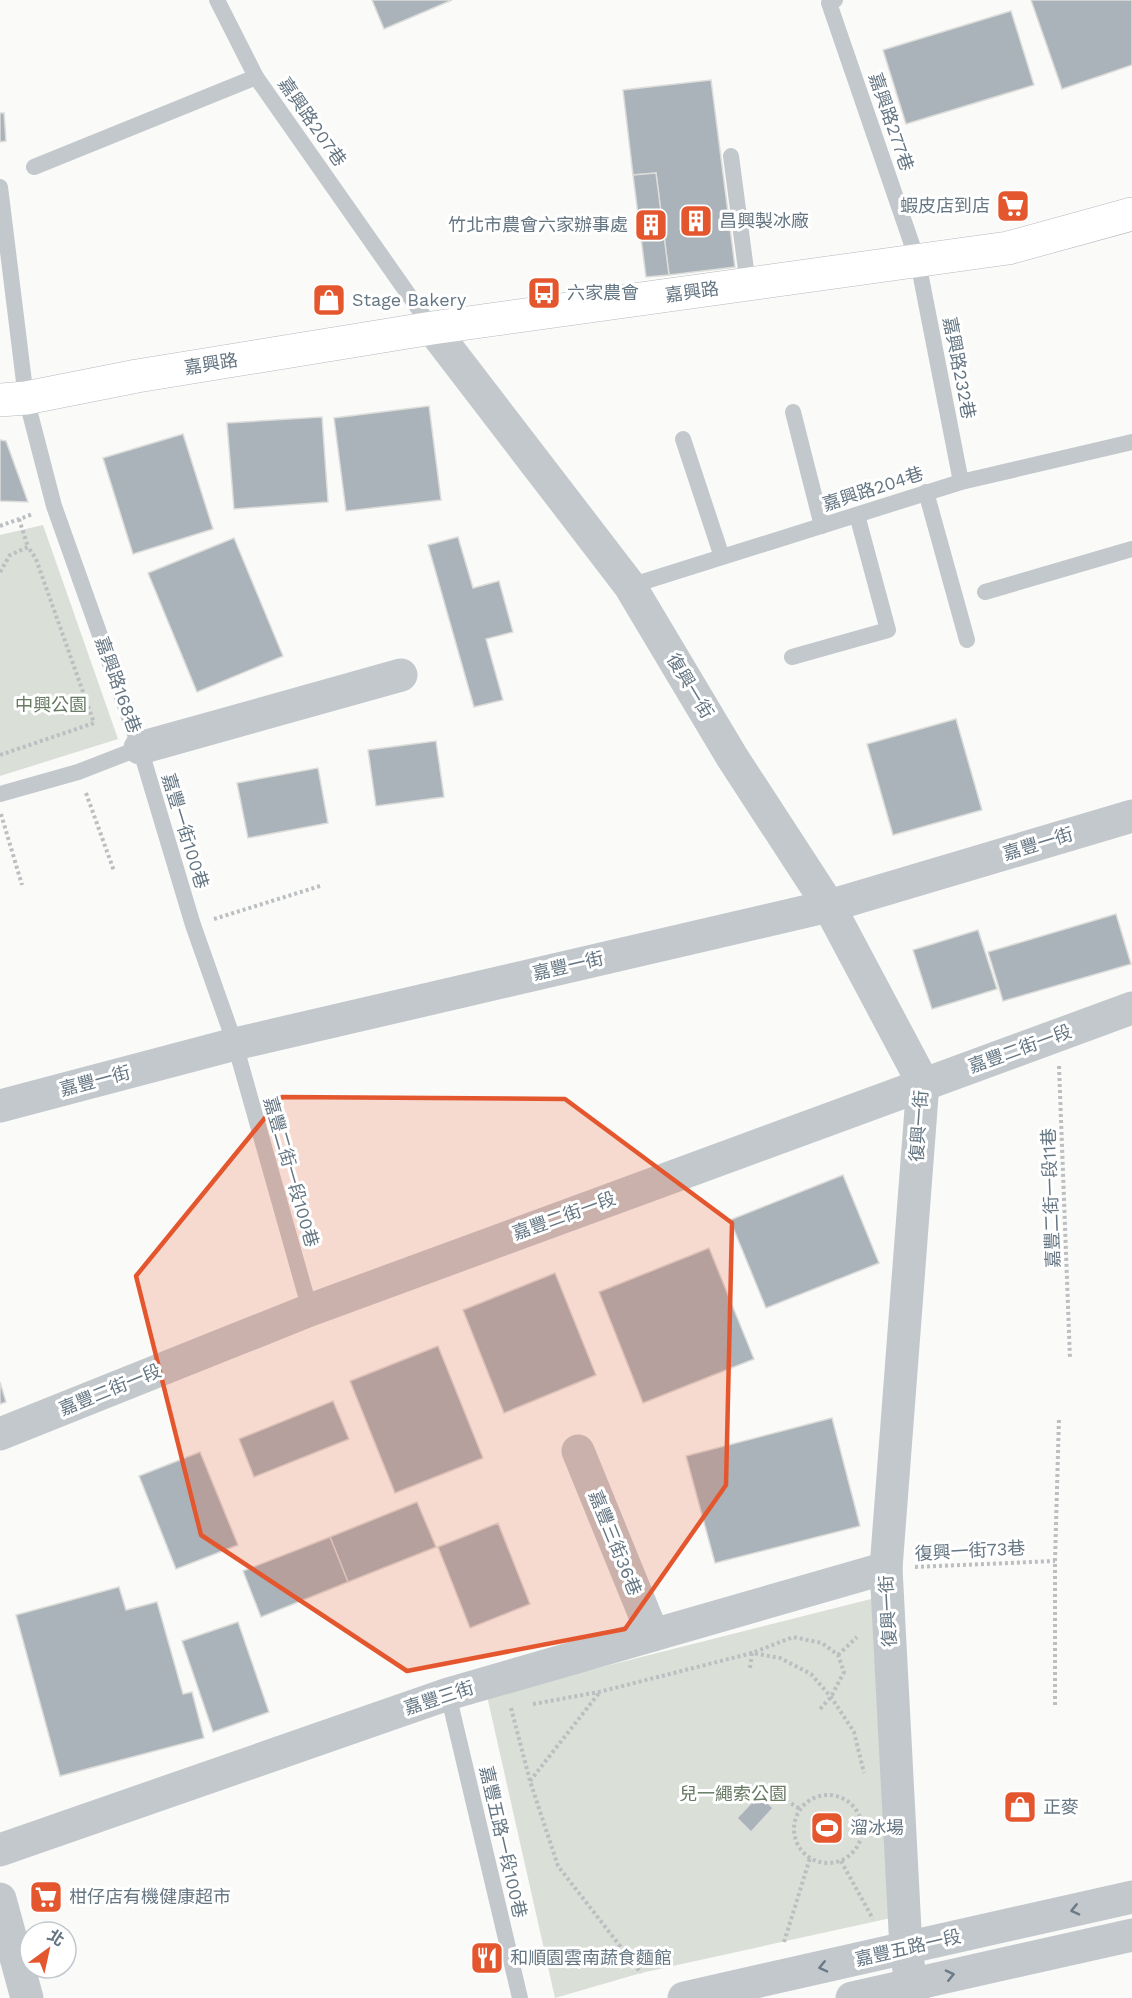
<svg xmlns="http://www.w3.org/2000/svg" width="1132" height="1998" viewBox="0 0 1132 1998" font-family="'Work Sans','Noto Sans TC',sans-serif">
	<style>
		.green { fill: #dadfd7 }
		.building { fill: #aab3b9; stroke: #dcdcda; stroke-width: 1.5 }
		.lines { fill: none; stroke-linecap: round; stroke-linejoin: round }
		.secondary-casing { stroke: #b3babf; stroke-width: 34 }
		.path { stroke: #bbbfc2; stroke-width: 4; stroke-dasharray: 3 3; stroke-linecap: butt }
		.lane { stroke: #c3c8cc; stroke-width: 16 }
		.street { stroke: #c3c8cc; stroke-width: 33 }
		.secondary { stroke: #fff; stroke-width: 33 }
		.oneway { stroke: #6a7a87 }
		.marked { fill: #e4572e; fill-opacity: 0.2; stroke: #e4572e; stroke-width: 4.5; stroke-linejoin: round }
		.labels { text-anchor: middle; stroke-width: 6; stroke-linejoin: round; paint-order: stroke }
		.street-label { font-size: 18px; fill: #657683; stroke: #fff }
		.poi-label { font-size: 18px; fill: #657683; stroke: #fff; text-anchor: start }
		.park-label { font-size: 18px; fill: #687a64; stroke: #fff }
	</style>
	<rect width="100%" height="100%" fill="#fafaf8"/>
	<g class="green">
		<path d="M 43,525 L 118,739 L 0,776 L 0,535 Z"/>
		<path d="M 875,1598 L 900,1916 L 641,1973 L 555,1998 L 487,1696 Z"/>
	</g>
	<g class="building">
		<path d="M 372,0 L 452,0 L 384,29 Z"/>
		<path d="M 1031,0 L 1132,0 L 1132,65 L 1062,89 Z"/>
		<path d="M 1011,11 L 1034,85 L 906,124 L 883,50 Z"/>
		<path d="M 711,80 L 735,267 L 669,275 L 656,173 L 633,175 L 623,90 Z"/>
		<path d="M 0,113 L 4,113 L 6,141 L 0,142 Z"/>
		<path d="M 656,173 L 669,275 L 646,277 L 633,175 Z"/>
		<path d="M 429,406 L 441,500 L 346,511 L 334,418 Z"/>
		<path d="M 322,417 L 328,502 L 234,509 L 227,423 Z"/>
		<path d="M 183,434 L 213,529 L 133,554 L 103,458 Z"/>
		<path d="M 0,440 L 6,441 L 28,502 L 0,501 Z"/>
		<path d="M 458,537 L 473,588 L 499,581 L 513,632 L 486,639 L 503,700 L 474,707 L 428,545 Z"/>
		<path d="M 234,538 L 283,656 L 197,692 L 148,573 Z"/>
		<path d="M 956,719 L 982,810 L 893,835 L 867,744 Z"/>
		<path d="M 436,741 L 444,797 L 376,806 L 368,750 Z"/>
		<path d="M 318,768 L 328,823 L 248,838 L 237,783 Z"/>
		<path d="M 1116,914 L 1131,964 L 1003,1001 L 988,952 Z"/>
		<path d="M 978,930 L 997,989 L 932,1009 L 913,950 Z"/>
		<path d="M 843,1175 L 879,1263 L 766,1308 L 730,1220 Z"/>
		<path d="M 709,1248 L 754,1359 L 643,1403 L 599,1292 Z"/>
		<path d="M 555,1273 L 596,1375 L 504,1413 L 463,1310 Z"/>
		<path d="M 438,1346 L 483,1458 L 395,1493 L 350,1381 Z"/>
		<path d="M 0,1382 L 6,1402 L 0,1404 Z"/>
		<path d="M 333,1401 L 349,1439 L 254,1477 L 239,1439 Z"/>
		<path d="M 832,1418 L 860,1526 L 715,1563 L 686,1456 Z"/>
		<path d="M 200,1452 L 238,1545 L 176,1569 L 139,1476 Z"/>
		<path d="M 417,1502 L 436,1547 L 348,1582 L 330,1537 Z"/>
		<path d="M 498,1523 L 530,1604 L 470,1628 L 438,1547 Z"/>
		<path d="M 330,1537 L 348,1582 L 261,1617 L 243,1571 Z"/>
		<path d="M 119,1587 L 126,1610 L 157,1602 L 183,1694 L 192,1692 L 204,1738 L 60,1776 L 16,1615 Z"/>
		<path d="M 238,1622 L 269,1712 L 213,1732 L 182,1641 Z"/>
		<path d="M 759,1795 L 773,1808 L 751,1832 L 737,1818 Z"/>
	</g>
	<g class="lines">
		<g class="secondary-casing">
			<path id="secondary" d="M 0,400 L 26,398 L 137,376 L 432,328 L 1008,248 L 1132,214"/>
		</g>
		<g class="path">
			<path d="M 19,519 L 28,547"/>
			<path d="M 0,526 L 33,514"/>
			<path d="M 0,572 L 10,555 L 28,547 L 36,559 L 94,723 L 0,755"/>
			<path d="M 86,793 L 114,871"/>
			<path d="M 1,814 L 22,885"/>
			<path d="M 214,919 L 320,886"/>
			<path d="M 1059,1066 L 1070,1359"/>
			<path d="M 915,1567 L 1055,1561"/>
			<path d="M 838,1655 L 857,1637"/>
			<path d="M 750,1668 L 752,1653 L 793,1637 L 822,1643 L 838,1655 L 844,1672 L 831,1697 L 819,1710"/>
			<path d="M 533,1704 L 599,1692 L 752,1653 L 780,1658 L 811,1674 L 831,1697 L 854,1732 L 864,1773"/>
			<path d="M 1055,1705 L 1055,1561 L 1059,1417"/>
			<path d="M 511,1708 L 530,1781 L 558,1866 L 641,1973"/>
			<path d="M 530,1781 L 599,1693"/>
			<path d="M 776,1794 L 800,1809"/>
			<circle cx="828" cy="1829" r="34"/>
			<path d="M 841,1861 L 873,1919"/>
			<path d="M 784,1942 L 810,1858"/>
		</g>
		<g class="lane">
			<path d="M 217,0 L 256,77 L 432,328"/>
			<path d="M 835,0 L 829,3 L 918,262 L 961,482"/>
			<path d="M 731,156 L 748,285"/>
			<path d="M 34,167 L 256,77"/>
			<path d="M 0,187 L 26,398 L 54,506 L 140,748 L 193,925 L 235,1044 L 310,1310"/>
			<path d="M 793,412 L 822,526"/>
			<path d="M 683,439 L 722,557"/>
			<path d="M 926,492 L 967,640"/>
			<path d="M 630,586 L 961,482 L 1132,442"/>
			<path d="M 985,592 L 1132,549"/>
			<path d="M 792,657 L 888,630 L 857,515"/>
			<path d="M 0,794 L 78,772 L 140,748"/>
			<path d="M 448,1694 L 520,1998"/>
		</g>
		<g class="street">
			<path d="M 432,328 L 630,586 L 732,757 L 829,906 L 923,1083 L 886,1568 L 906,1949 L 913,1998"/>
			<path d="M 140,748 L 401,675"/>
			<path d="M 0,1106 L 235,1044 L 829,906 L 1132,816"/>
			<path d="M 0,1434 L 310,1310 L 1132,1008"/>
			<path d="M 578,1451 L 653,1635"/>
			<path d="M 0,1850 L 448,1694 L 886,1568"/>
			<path d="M 0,1899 L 27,1998"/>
			<path d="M 684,1998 L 1132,1897"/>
			<path d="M 852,1998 L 1132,1935"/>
		</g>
		<use href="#secondary" class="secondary"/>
	</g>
	<defs><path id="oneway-chevron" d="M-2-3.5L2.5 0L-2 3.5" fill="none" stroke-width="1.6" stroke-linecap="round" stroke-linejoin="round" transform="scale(1.5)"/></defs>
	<g class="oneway">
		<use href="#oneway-chevron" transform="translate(1075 1910) rotate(167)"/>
		<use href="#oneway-chevron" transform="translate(823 1967) rotate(167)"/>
		<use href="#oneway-chevron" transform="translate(950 1975) rotate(-13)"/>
	</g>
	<path class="marked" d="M 282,1097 L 565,1099 L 732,1223 L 726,1485 L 625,1629 L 407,1671 L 201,1535 L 136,1276 Z"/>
	<defs>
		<g id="supermarket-square" transform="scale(1.725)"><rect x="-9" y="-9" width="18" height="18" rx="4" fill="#e4572e" stroke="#fff"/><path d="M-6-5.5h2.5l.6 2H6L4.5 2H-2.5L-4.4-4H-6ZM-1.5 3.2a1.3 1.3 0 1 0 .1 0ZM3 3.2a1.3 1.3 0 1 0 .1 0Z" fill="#fff"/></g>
		<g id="building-square" transform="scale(1.725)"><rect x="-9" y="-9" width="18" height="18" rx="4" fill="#e4572e" stroke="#fff"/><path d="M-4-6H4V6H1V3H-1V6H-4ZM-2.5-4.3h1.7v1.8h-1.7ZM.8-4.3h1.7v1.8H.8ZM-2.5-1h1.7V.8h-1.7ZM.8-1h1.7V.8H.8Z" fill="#fff"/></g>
		<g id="bus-square" transform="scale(1.725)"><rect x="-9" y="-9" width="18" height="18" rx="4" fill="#e4572e" stroke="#fff"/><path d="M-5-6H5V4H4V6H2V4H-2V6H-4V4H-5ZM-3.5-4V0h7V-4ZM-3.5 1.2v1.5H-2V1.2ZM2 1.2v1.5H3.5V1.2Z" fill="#fff"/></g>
		<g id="shop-square" transform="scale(1.725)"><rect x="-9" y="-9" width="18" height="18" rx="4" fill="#e4572e" stroke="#fff"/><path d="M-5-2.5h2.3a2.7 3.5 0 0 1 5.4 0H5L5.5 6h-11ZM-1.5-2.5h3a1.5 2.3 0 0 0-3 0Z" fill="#fff"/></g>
		<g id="stadium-square" transform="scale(1.725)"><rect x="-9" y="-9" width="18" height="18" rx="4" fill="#e4572e" stroke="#fff"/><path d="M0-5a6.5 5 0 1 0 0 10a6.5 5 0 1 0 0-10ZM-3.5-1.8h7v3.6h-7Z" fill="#fff"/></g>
		<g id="restaurant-square" transform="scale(1.725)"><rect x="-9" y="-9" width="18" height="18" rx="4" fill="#e4572e" stroke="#fff"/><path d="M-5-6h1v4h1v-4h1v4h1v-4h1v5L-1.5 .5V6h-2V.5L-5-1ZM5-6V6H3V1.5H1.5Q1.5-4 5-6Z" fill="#fff"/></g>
	</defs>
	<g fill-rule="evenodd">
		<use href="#supermarket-square" x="1013" y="206"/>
		<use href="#building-square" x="696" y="221"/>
		<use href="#building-square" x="651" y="225"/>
		<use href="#bus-square" x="544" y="293"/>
		<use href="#shop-square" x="329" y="300"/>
		<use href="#shop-square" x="1020" y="1807"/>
		<use href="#stadium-square" x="827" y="1828"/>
		<use href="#supermarket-square" x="46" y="1897"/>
		<use href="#restaurant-square" x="487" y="1958"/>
	</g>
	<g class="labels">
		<g class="street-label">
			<text transform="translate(312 122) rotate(55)" y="6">嘉興路207巷</text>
			<text transform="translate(891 122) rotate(71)" y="6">嘉興路277巷</text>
			<text transform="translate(692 292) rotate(-8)" y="6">嘉興路</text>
			<text transform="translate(211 364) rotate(-9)" y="6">嘉興路</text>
			<text transform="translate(959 368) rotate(79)" y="6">嘉興路232巷</text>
			<text transform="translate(873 489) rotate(-18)" y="6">嘉興路204巷</text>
			<text transform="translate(118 685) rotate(70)" y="6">嘉興路168巷</text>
			<text transform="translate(690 686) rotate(59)" y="6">復興一街</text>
			<text transform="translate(185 831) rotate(73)" y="6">嘉豐一街100巷</text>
			<text transform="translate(1038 844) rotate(-17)" y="6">嘉豐一街</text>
			<text transform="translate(568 966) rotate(-13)" y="6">嘉豐一街</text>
			<text transform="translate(1020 1049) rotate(-20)" y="6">嘉豐二街一段</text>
			<text transform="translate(95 1081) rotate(-15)" y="6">嘉豐一街</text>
			<text transform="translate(919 1126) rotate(-86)" y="6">復興一街</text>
			<text transform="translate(291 1172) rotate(74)" y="6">嘉豐二街一段100巷</text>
			<text transform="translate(1051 1198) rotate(-92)" y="6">嘉豐二街一段11巷</text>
			<text transform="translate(564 1216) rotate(-20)" y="6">嘉豐二街一段</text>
			<text transform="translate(110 1390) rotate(-22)" y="6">嘉豐二街一段</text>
			<text transform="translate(615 1543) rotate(68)" y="6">嘉豐三街36巷</text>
			<text transform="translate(970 1551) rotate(-3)" y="6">復興一街73巷</text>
			<text transform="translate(888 1611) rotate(-93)" y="6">復興一街</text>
			<text transform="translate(439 1698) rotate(-18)" y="6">嘉豐三街</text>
			<text transform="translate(503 1842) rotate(77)" y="6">嘉豐五路一段100巷</text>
			<text transform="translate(908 1948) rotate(-13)" y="6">嘉豐五路一段</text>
		</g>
		<g class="poi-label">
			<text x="990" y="212" text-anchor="end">蝦皮店到店</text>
			<text x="719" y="227">昌興製冰廠</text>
			<text x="628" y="231" text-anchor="end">竹北市農會六家辦事處</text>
			<text x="567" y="299">六家農會</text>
			<text x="352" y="306">Stage Bakery</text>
			<text x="1043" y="1813">正麥</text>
			<text x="850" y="1834">溜冰場</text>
			<text x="69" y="1903">柑仔店有機健康超市</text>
			<text x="510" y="1964">和順園雲南蔬食麵館</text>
		</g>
		<g class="park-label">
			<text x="51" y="711">中興公園</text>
			<text x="733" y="1800">兒一繩索公園</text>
		</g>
	</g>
	<g transform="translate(48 1950) rotate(33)"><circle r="28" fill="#ffffff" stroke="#c1c8cd" stroke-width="1.5"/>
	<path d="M0-4.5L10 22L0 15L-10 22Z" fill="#e4572e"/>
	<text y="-9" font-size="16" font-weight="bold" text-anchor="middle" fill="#657683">北</text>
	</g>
</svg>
